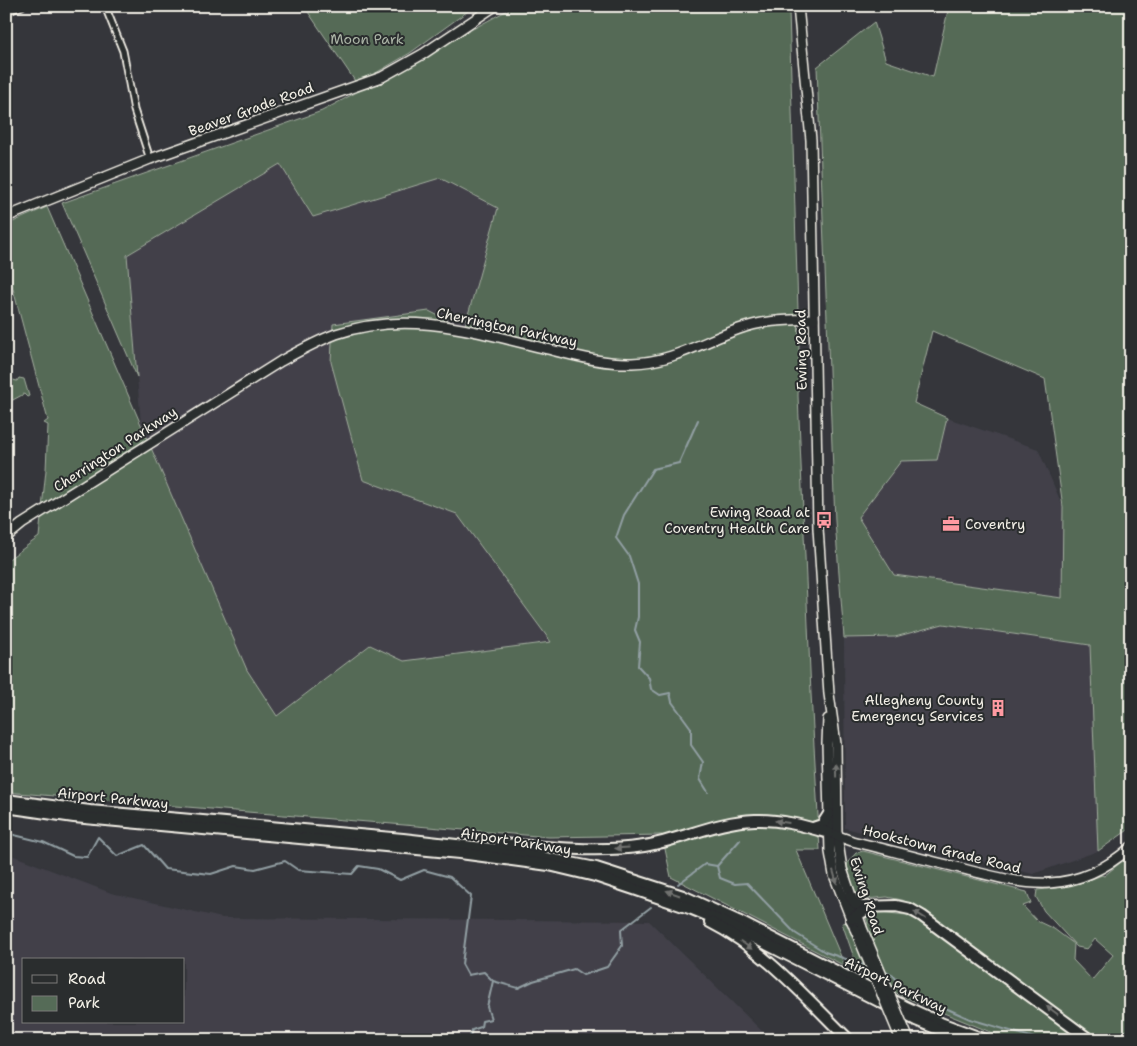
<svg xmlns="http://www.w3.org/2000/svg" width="1137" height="1046" viewBox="0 0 1137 1046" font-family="'Shantell Sans',sans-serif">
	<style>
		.built { fill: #42414a; fill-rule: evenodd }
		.green { fill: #556b57; stroke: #a4aea0; fill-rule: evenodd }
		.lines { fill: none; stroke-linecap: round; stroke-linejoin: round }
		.stream { stroke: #929fa3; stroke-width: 2 }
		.street-casing { stroke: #f4f1e8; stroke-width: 9 }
		.secondary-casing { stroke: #f4f1e8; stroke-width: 12 }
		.highway-casing { stroke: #f4f1e8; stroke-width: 14 }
		.street { stroke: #2a2d2e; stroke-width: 5.5 }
		.secondary { stroke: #2a2d2e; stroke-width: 9 }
		.highway { stroke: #2a2d2e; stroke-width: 10 }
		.secondary-bridge-casing { stroke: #f4f1e8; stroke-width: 12; stroke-linecap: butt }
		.secondary-bridge { stroke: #2a2d2e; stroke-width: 9 }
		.oneway { fill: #71726f }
		.labels { text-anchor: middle; stroke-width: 4; stroke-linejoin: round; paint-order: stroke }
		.park-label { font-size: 14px; fill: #acb5a7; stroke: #2a2d2e }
		.street-label { font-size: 14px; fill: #f4f1e8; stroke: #2a2d2e }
		.poi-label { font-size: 14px; fill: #f4f1e8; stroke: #2a2d2e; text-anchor: end }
	</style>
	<rect width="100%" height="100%" fill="#35363b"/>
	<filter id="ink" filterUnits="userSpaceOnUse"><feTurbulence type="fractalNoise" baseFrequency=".02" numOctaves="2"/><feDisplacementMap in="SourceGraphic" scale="10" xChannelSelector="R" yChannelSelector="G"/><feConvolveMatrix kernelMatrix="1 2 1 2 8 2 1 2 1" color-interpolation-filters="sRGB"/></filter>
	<g filter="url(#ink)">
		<g class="built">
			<path d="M 280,164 L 313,217 L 440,178 L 498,208 L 464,329 L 334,324 L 331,362 L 363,480 L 457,514 L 551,642 L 404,662 L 370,645 L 277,716 L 247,670 L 141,424 L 127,255 Z"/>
			<path d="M 947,418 L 1038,449 L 1063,507 L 1062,598 L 894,575 L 858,517 L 901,461 L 937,460 Z"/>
			<path d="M 943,624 L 1090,645 L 1098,851 L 1033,874 L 845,828 L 844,638 L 895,637 Z"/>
			<path d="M 6,853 L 111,893 L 222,918 L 649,921 L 771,1040 L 6,1040 ZM 24,960 L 184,960 L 184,1022 L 24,1022 Z"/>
		</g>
		<g class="green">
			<path d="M 304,6 L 475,6 L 410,53 L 357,84 Z"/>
			<path d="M 515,6 L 652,6 L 657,10 L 789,11 L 799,344 L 798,396 L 811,694 L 820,850 L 796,850 L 845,966 L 671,877 L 662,835 L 549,837 L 6,792 L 6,561 L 39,537 L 46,470 L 48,425 L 44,423 L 48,420 L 8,270 L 6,270 L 6,225 L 47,207 L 247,670 L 277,716 L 370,645 L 404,661 L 551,642 L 457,514 L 363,480 L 331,362 L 333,324 L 429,311 L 464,329 L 498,208 L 440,178 L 313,217 L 280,164 L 127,255 L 137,377 L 62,203 L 322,111 Z"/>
			<path d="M 949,6 L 1131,6 L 1131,828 L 1098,851 L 1090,645 L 943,624 L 895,637 L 844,638 L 835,521 L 817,67 L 874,22 L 886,61 L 933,77 ZM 932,331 L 1045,379 L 1063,507 L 1062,598 L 894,575 L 858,517 L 901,461 L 937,460 L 947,418 L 914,403 Z"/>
			<path d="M 6,378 L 17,381 L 19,378 L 24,379 L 29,396 L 27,397 L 24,394 L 9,402 L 10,406 L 6,408 L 6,397 L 11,383 L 6,381 Z"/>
			<path d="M 863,851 L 1027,892 L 1031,903 L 1023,906 L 1037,921 L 1054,929 L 1074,944 L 1073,960 L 1092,980 L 1113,955 L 1095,939 L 1087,949 L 1077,947 L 1044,911 L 1036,897 L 1037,890 C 1060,888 1080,884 1102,875 L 1104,876 L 1131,854 L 1131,1040 L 1100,1040 L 919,908 L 902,900 L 887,897 L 866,899 L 859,897 L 855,893 L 847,866 L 848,862 L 856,853 Z"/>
			<path d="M 880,912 L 906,915 L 922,923 L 1083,1040 L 1010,1040 L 902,996 L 859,972 L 842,923 L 848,922 L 853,931 L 868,924 L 866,918 L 869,914 Z"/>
		</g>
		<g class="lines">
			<g class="stream">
				<path d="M 698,420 L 679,463 L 653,469 L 624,515 L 616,538 L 629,556 L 638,584 L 638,617 L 635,630 L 640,642 L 638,666 L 649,678 L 651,689 L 660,695 L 670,693 L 672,702 L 691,728 L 691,745 L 703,762 L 700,779 L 708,792"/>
				<path d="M 6,833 L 43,842 L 73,856 L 87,857 L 98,837 L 117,856 L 144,845 L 165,869 L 211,874 L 236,866 L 255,869 L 285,861 L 298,870 L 352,874 L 359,866 L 378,869 L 400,880 L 424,870 L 450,877 L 471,896 L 462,964 L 468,975 L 484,972 L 493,981 L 518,988 L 533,981 L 574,969 L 583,975 L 607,967 L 622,946 L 621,930 L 651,907"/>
				<path d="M 717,866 L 740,840"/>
				<path d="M 678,884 L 705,864 L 717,866 L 720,878 L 735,884 L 747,883 L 795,933 L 825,952 L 867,966"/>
				<path d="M 884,972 L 892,974 L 905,990 L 970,1019 L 1041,1040"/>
				<path d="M 469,1040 L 472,1030 L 481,1027 L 482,1021 L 491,1019 L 487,1007 L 493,981"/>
			</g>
			<g class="street-casing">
				<g id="street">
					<path d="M 105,6 L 123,51 L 134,110 L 150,159"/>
					<path d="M 6,12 L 22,6"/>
				</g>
			</g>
			<g class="secondary-casing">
				<g id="secondary">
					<path d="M 798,6 L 811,140 L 818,528 L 829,694 L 836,744 L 837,836 L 842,869 L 862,928"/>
					<path d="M 6,217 L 150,159 L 382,77 L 423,54 L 495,6"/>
					<path d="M 6,537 L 22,524 L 281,361 C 299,351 317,341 336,334 C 407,310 474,331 543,348 C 573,355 602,364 632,363 C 673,362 702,342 739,329 C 764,320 788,320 814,319"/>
					<path d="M 828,719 L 827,743 L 830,852 L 834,875 L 855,929"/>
					<path d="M 832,834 L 852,841 C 885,849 918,858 952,866 C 1022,884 1071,900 1131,847"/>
				</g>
			</g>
			<g class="highway-casing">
				<g id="highway">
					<path d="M 6,800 L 90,811 L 403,839 L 510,851 L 596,868 L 683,896 L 738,921 L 904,1006 L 943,1024 L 986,1040"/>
					<path d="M 6,807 L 74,817 L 460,853 L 549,865 L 595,876 L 634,889 L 692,909 L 721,921 L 916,1020 L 965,1040"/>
					<path d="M 813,828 L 822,825 L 829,814"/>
					<path d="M 500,844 C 547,847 597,853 644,846 C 681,840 717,821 755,820 C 780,819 805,826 829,833"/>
					<path d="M 850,896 L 856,904 L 861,907 L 896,906 L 910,909 L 922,916 L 1090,1040"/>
					<path d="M 851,919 L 871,907"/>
					<path d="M 710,922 C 764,949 806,998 849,1040"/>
				</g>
			</g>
			<use href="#street" class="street"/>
			<use href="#secondary" class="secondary"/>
			<use href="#highway" class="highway"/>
			<g class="secondary-bridge-casing">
				<g id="secondary-bridge">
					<path d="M 862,928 L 909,1040"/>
					<path d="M 855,929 L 901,1040"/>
				</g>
			</g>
			<use href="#secondary-bridge" class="secondary-bridge"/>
		</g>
		<defs><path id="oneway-solid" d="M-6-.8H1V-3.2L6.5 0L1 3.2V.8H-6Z" transform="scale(1.25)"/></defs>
		<g class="oneway">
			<use href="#oneway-solid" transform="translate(836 770) rotate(-91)"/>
			<use href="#oneway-solid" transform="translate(782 822) rotate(-172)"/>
			<use href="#oneway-solid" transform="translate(622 848) rotate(177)"/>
			<use href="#oneway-solid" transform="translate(835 877) rotate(74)"/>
			<use href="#oneway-solid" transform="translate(673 893) rotate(-161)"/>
			<use href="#oneway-solid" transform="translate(920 915) rotate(-148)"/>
			<use href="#oneway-solid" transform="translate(746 945) rotate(35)"/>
			<use href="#oneway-solid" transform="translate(1052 1010) rotate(-143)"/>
		</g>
	</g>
	<defs>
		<g id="bus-bare" transform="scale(1.35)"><path d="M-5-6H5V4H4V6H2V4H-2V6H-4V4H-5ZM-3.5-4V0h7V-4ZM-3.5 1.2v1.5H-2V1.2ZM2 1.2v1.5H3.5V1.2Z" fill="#ff9aa2" stroke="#2a2d2e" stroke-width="2.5" paint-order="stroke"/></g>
		<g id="office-bare" transform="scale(1.35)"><path d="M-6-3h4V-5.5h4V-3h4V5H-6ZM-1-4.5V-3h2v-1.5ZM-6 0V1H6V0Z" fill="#ff9aa2" stroke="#2a2d2e" stroke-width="2.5" paint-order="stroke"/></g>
		<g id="building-bare" transform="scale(1.35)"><path d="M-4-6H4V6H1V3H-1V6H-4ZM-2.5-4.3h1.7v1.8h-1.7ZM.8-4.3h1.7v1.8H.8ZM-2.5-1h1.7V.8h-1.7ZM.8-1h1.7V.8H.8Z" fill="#ff9aa2" stroke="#2a2d2e" stroke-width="2.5" paint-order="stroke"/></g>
	</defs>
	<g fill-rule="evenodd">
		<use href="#bus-bare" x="824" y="520"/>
		<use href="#office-bare" x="951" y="524"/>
		<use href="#building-bare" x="998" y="708"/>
	</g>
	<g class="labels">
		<g class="park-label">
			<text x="367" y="44">Moon Park</text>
		</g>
		<g class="street-label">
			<text transform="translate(251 109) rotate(-20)" y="5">Beaver Grade Road</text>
			<text transform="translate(507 327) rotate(12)" y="5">Cherrington Parkway</text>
			<text transform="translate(801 350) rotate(-91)" y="5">Ewing Road</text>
			<text transform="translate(115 449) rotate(-33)" y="5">Cherrington Parkway</text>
			<text transform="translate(113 798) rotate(6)" y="5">Airport Parkway</text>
			<text transform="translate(516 841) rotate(9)" y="5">Airport Parkway</text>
			<text transform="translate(942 849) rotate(14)" y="5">Hookstown Grade Road</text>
			<text transform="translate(867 896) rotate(72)" y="5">Ewing Road</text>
			<text transform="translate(896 985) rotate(26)" y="5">Airport Parkway</text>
		</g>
		<g class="poi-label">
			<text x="810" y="517">Ewing Road at<tspan x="810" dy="16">Coventry Health Care</tspan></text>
			<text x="965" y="529" text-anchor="start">Coventry</text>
			<text x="984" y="705">Allegheny County<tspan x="984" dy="16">Emergency Services</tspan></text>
		</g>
	</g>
	<rect width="1137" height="1046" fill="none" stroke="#2a2d2e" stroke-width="25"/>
	<rect x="12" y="12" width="1112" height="1021" fill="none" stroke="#f4f1e8" stroke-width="2" filter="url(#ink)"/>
	<rect x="22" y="958" width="162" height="65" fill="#2a2d2e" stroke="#7b7b78"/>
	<rect x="32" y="975" width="25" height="8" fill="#2a2d2e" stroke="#7b7b78"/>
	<text x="68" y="984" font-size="15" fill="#f4f1e8">Road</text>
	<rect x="32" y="996" width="25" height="15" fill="#556b57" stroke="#7b7b78"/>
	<text x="68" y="1008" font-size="15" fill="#f4f1e8">Park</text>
</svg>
